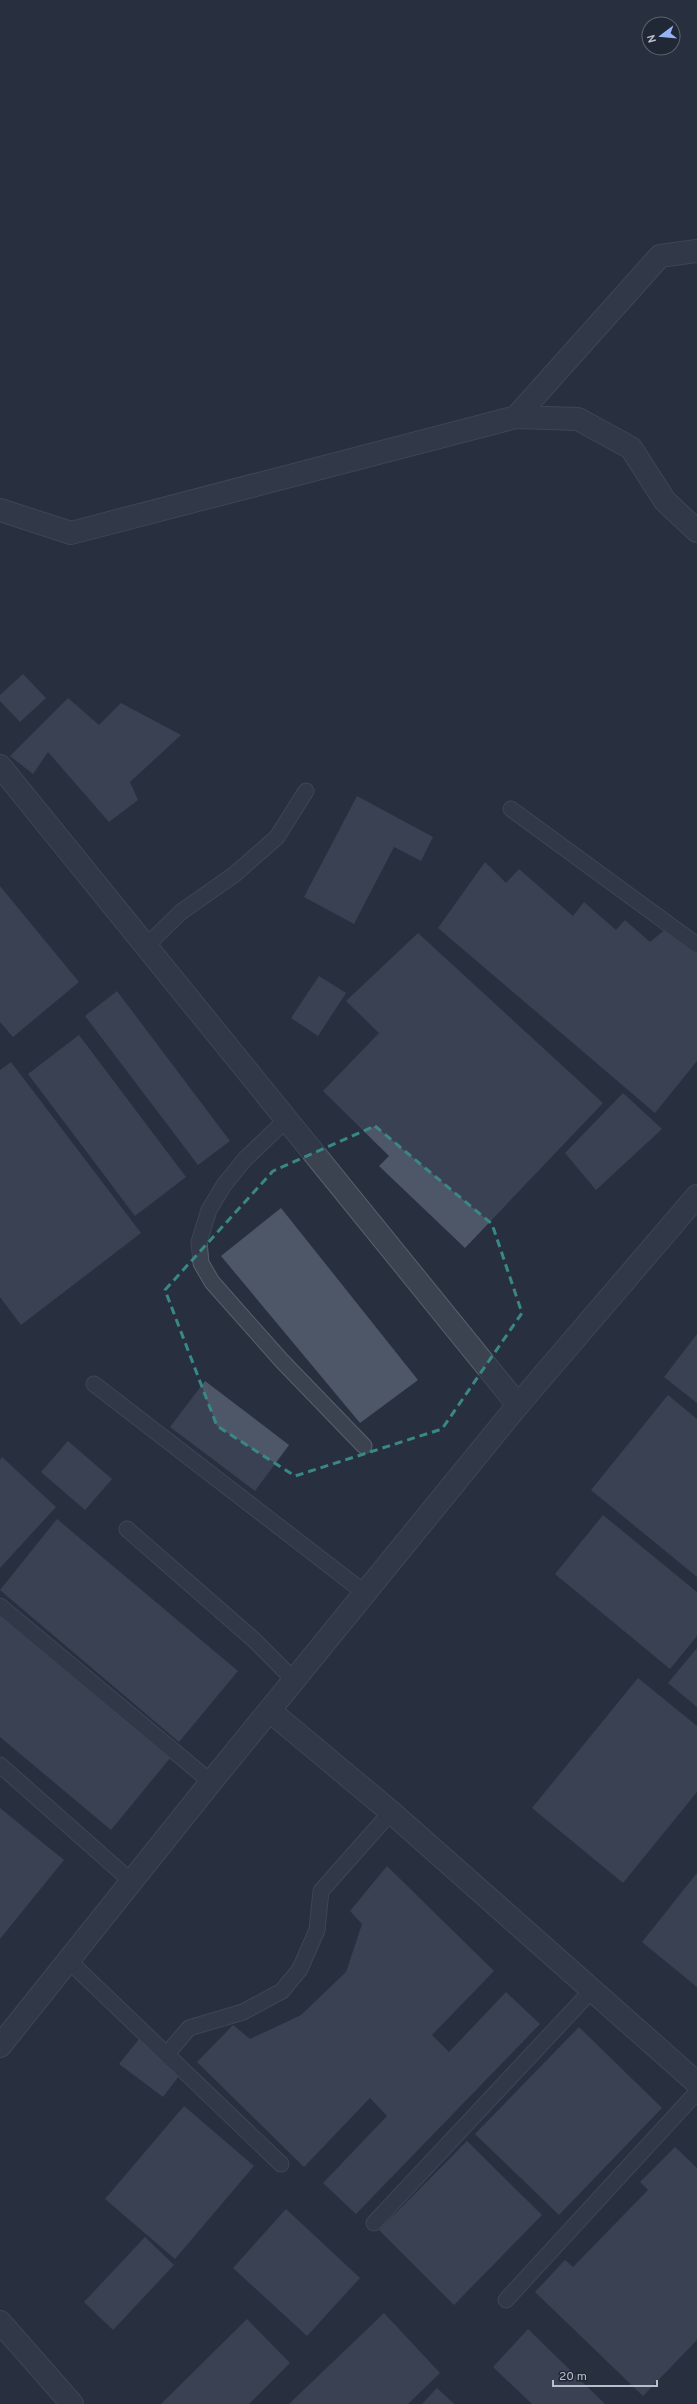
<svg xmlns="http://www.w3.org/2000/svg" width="697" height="2404" viewBox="0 0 697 2404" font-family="Overpass,sans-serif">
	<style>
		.building { fill: #4e5768 }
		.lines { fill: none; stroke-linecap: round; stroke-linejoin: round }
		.service-casing { stroke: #59606d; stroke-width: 17 }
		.minor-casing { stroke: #59606d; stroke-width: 24 }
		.tertiary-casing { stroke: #59606d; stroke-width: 24 }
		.service { stroke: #3c4350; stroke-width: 15 }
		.minor { stroke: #3c4350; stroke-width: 22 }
		.tertiary { stroke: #3c4350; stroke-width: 22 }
		.marked { fill: none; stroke: #398885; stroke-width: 3; stroke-dasharray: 8 5; stroke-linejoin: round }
	</style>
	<rect width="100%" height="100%" fill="#28303f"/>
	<g class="building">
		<path d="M 23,674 L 46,698 L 20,722 L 0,701 L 0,695 Z"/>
		<path d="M 68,698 L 99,725 L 121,703 L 181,735 L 130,782 L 138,800 L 109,822 L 48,752 L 33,774 L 10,756 Z"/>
		<path d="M 357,796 L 433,837 L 421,861 L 394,847 L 354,924 L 304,897 Z"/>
		<path d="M 485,862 L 506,883 L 519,869 L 573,916 L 584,902 L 616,930 L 625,920 L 650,942 L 667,928 L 697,954 L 697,1061 L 655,1113 L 438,928 Z"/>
		<path d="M 0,886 L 79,982 L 13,1037 L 0,1022 Z"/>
		<path d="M 418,933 L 603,1103 L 465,1248 L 379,1166 L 389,1156 L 323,1091 L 379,1033 L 346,1001 Z"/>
		<path d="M 319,976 L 346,993 L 318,1036 L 291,1018 Z"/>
		<path d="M 117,991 L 230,1141 L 198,1165 L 85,1016 Z"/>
		<path d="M 79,1035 L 186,1177 L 135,1216 L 28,1074 Z"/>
		<path d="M 11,1062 L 141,1233 L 21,1325 L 0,1297 L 0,1070 Z"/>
		<path d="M 623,1093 L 662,1129 L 596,1190 L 565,1153 Z"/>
		<path d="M 281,1208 L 418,1380 L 360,1423 L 221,1256 Z"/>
		<path d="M 697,1334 L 697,1403 L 664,1377 Z"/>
		<path d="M 205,1381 L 289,1445 L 255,1491 L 170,1427 Z"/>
		<path d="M 668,1395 L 697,1419 L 697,1577 L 591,1490 Z"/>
		<path d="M 68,1441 L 112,1479 L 85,1510 L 41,1472 Z"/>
		<path d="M 2,1457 L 56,1507 L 0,1568 L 0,1460 Z"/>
		<path d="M 603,1515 L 697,1592 L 697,1636 L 670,1669 L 555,1574 Z"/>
		<path d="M 57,1519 L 238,1671 L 179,1742 L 0,1590 Z"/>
		<path d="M 0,1614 L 171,1757 L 111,1830 L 0,1737 Z"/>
		<path d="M 697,1648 L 697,1707 L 668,1683 Z"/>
		<path d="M 638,1678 L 697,1726 L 697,1792 L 623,1883 L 532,1808 Z"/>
		<path d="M 0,1808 L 64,1860 L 0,1939 Z"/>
		<path d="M 387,1866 L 494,1971 L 432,2035 L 449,2052 L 506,1992 L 540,2024 L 356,2214 L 323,2183 L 387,2116 L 370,2098 L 304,2167 L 197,2062 L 233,2025 L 250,2039 L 301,2015 L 346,1972 L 362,1924 L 350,1911 Z"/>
		<path d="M 697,1873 L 697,1987 L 642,1942 Z"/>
		<path d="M 579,2027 L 662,2108 L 559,2215 L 475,2134 Z"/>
		<path d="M 139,2039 L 182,2072 L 163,2097 L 119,2064 Z"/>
		<path d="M 184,2106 L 254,2166 L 175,2259 L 105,2199 Z"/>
		<path d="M 467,2141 L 542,2215 L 454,2305 L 379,2230 Z"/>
		<path d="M 675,2147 L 697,2168 L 697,2340 L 643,2396 L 535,2292 L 565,2260 L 573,2267 L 648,2190 L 640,2182 Z"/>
		<path d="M 286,2209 L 360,2278 L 307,2336 L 233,2268 Z"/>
		<path d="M 145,2237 L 174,2265 L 113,2330 L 84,2302 Z"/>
		<path d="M 384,2313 L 440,2373 L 408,2404 L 289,2404 Z"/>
		<path d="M 247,2319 L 290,2363 L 249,2404 L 161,2404 Z"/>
		<path d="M 528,2329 L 605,2404 L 532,2404 L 493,2367 Z"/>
		<path d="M 437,2388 L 454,2404 L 422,2404 Z"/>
	</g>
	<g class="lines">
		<g class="service-casing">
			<g id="service">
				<path d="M 511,809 L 697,945"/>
				<path d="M 146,946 L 181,912 L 235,874 L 277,837 L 306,791"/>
				<path d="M 287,1119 L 245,1159 L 224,1185 L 209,1210 L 199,1242 L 201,1263 L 212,1282 L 281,1360 L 364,1446"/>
				<path d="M 94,1384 L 365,1593"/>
				<path d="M 127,1529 L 253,1639 L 295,1681"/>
				<path d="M 0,1606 L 211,1782"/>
				<path d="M 0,1765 L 131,1881"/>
				<path d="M 69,1961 L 281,2164"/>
				<path d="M 167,2054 L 189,2028 L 243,2012 L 282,1991 L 300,1969 L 317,1930 L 321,1891 L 391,1812"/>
				<path d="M 374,2223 L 592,1990"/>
				<path d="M 506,2300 L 697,2092"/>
			</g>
		</g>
		<g class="minor-casing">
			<g id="minor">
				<path d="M 516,417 L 660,256 L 697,251"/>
				<path d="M 0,510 L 71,533 L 516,417 L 578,419 L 631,448 L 665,501 L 697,531"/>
				<path d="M 0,766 L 518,1405"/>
				<path d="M 270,1711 L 391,1812 L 697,2083"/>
				<path d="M 0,2322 L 72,2404"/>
			</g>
		</g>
		<g class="tertiary-casing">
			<path id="tertiary" d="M 0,2046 L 211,1782 L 518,1405 L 697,1196"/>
		</g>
		<use href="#service" class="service"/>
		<use href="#minor" class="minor"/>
		<use href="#tertiary" class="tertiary"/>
	</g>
	<path d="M0 0H697V2404H0ZM 375,1126 L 492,1224 L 522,1313 L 442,1429 L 295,1476 L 217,1426 L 165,1290 L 273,1171 Z" fill="#28303f" fill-opacity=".55" fill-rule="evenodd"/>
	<path class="marked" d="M 375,1126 L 492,1224 L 522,1313 L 442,1429 L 295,1476 L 217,1426 L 165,1290 L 273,1171 Z"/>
	<g transform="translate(661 36) rotate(254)"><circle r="19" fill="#202735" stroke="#5d6371"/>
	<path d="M0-3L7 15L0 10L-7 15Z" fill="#95b3f2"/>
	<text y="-6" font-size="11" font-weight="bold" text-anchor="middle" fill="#b8beca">N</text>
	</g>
	<path d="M553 2380v6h104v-6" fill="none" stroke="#b8beca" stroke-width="2"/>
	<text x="559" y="2380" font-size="12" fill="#b8beca" stroke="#202735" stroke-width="3" paint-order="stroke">20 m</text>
</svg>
